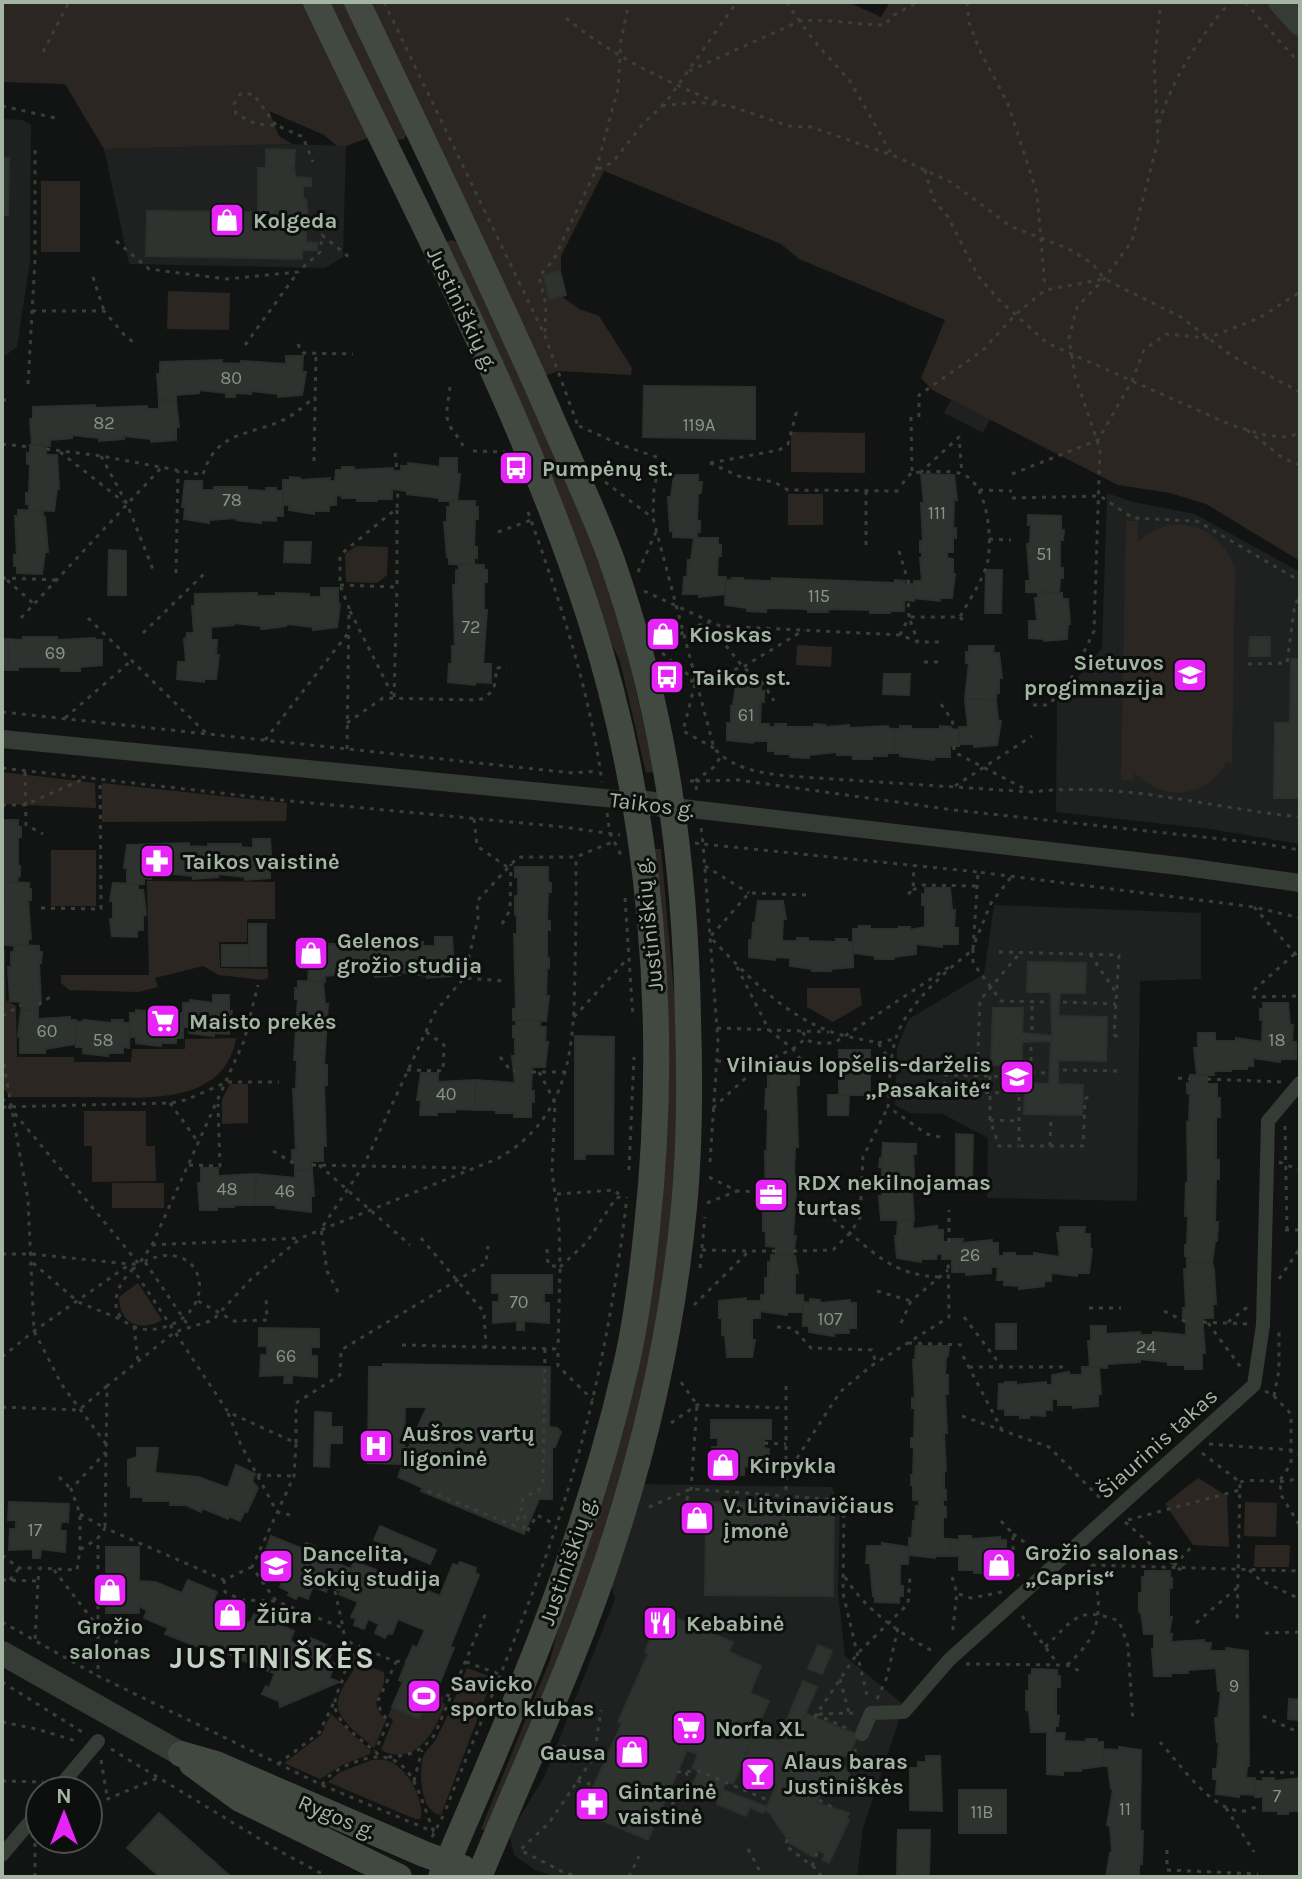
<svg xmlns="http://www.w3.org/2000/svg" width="1302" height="1879" viewBox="0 0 1302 1879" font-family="Karla,sans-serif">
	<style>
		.built { fill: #1e211f }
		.green { fill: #2c2622 }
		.building { fill: #2f3330; stroke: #2c302d; stroke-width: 2; fill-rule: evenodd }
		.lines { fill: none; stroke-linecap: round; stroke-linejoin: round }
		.path { stroke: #394039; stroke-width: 3; stroke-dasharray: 4 6; stroke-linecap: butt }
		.pedestrian { stroke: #353b35; stroke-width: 14 }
		.minor { stroke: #353b35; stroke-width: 18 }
		.tertiary { stroke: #353b35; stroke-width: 24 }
		.secondary { stroke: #414941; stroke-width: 26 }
		.labels { text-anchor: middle; stroke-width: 6; stroke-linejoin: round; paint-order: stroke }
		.number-label { font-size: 18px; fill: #879486 }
		.poi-label { font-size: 22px; font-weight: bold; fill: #a4b5a3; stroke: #0d0f0e; text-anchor: start }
		.street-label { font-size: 22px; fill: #a4b5a3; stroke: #0d0f0e }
		.district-label { font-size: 30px; font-weight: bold; letter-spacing: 2px; fill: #c4d1c4; stroke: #0d0f0e }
	</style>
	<rect width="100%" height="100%" fill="#121413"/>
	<g class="built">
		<path d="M 2,119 L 22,120 L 31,125 L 30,261 L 17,347 L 2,358 Z"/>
		<path d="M 292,144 L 346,146 L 343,257 L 325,268 L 129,264 L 104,149 Z"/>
		<path d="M 951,400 L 990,419 L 983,433 L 944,413 Z"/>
		<path d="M 1107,493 L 1133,502 L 1195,514 L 1300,572 L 1300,844 L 1210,829 L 1056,812 L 1057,702 L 1102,648 Z"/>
		<path d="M 994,905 L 1201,913 L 1201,979 L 1140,981 L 1137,1201 L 987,1198 L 988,1138 L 943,1114 L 910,1113 L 895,1105 L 897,1048 L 909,1019 L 984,974 Z"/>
		<path d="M 642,1484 L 832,1487 L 840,1506 L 838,1591 L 845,1656 L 904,1705 L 863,1828 L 857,1877 L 555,1877 L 535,1870 L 514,1855 L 510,1837 L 514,1827 L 544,1777 L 615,1599 L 611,1586 Z"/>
	</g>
	<g class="green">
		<path d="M 2,2 L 304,2 L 368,138 L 346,146 L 337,146 L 324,135 L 269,111 L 279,136 L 292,144 L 104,149 L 65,84 L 2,82 Z"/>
		<path d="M 327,2 L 347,2 L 407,133 L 404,139 L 395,140 Z"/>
		<path d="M 367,2 L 848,2 L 881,17 L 890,2 L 1269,2 L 1300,37 L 1300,561 L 1206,504 L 1170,493 L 1118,485 L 932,390 L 921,378 L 945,320 L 799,259 L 781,244 L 604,171 L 561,256 L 561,296 L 579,309 L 599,316 L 632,368 L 631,375 L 558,371 L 544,376 Z"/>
		<rect x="41" y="181" width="39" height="71"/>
		<path d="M 451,240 L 460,243 C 502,337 548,431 586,526 C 618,605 636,689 654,772 L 646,773 L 620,661 L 599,617 L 446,242 Z"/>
		<path d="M 168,291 L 230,293 L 229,330 L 167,329 Z"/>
		<path d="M 791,432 L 865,433 L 865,473 L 791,472 Z"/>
		<rect x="788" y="494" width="35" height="31"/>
		<path d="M 1126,521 L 1138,521 L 1138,543 C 1170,508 1225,526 1235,571 L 1232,764 L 1227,761 C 1208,798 1164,803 1135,773 L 1134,781 L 1121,780 Z"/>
		<path d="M 356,546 L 388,547 L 387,575 L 377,583 L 346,582 L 345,554 Z"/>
		<path d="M 797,645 L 832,647 L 831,667 L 796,665 Z"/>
		<path d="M 2,772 L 95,783 L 96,808 L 2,804 Z"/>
		<path d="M 102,783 L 287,803 L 286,821 L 102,822 Z"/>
		<path d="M 652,849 L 661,849 L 673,982 L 684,1068 L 677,1197 L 641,1412 L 566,1647 L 488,1832 L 481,1829 L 550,1660 L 566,1598 L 632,1380 Z"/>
		<rect x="51" y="850" width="45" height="56"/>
		<path d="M 147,881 L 275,882 L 275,919 L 247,919 L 247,942 L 219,942 L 220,968 L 268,969 L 268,978 L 262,980 L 219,975 L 203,966 L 155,978 L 158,987 L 138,992 L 69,990 L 61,983 L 61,975 L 149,975 Z"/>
		<path d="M 2,949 L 5,949 L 6,1000 L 16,1006 L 17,1057 L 74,1057 L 74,1062 L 131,1062 L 132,1049 L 185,1049 L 185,1039 L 236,1038 C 225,1104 149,1098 98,1097 C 69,1097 41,1097 12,1097 L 2,1088 Z"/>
		<path d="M 807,988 L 860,988 L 862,1005 L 833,1022 L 807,1007 Z"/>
		<path d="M 230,1084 L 248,1084 L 248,1123 L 222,1124 L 222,1099 Z"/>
		<path d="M 84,1111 L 146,1111 L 146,1146 L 155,1146 L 156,1181 L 92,1182 L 92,1146 L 84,1146 Z"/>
		<rect x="112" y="1183" width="52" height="25"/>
		<path d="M 138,1283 L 162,1320 C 140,1333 119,1323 119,1297 Z"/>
		<path d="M 1198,1478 L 1227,1496 L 1229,1547 L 1193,1545 L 1165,1504 Z"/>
		<path d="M 1245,1502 L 1277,1503 L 1276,1537 L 1244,1536 Z"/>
		<path d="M 1255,1545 L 1290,1545 L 1289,1567 L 1254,1567 Z"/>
		<path d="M 354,1651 L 363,1653 L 366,1657 L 366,1666 L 384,1672 C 388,1694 364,1700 386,1720 L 374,1748 C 362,1736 335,1720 338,1701 C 339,1691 348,1679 353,1670 L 347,1662 L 350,1653 Z"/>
		<path d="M 467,1668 L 492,1677 L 491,1683 L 441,1815 C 420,1813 418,1771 424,1754 C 427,1749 433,1745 436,1739 C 448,1717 457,1692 467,1668 Z"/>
		<path d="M 435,1694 L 444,1697 L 442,1702 L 445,1704 C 436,1731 415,1768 381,1750 L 393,1720 L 388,1716 L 392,1707 L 419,1718 L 424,1707 L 429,1709 Z"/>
		<path d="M 331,1714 L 371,1751 L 370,1754 L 342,1765 L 320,1779 L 284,1763 L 321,1735 Z"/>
		<path d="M 372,1760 C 378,1760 385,1759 391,1762 C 409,1770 424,1801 421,1819 L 415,1819 L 328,1782 L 340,1772 Z"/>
	</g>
	<g class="building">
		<path d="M 266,149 L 295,150 L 294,168 L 266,168 Z"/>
		<path d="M 2,158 L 9,158 L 8,215 L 2,215 Z"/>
		<path d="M 258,168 L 294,168 L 296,177 L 311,178 L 311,186 L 303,186 L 303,199 L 306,199 L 309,227 L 306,227 L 306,242 L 317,243 L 317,250 L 302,250 L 302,259 L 146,256 L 147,211 L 258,212 Z"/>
		<path d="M 560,271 L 566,295 L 549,299 L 544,275 Z"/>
		<path d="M 286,356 L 303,356 L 302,372 L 306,372 L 302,395 L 278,397 L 278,394 L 251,391 L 251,394 L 235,393 L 235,397 L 226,397 L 226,393 L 199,390 L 199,393 L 176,395 L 176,401 L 159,400 L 157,374 L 160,374 L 160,362 L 222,360 L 222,363 L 240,364 L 241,361 L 286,364 Z"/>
		<path d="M 644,386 L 755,387 L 755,439 L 643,437 Z"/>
		<path d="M 159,400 L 176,401 L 179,427 L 176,427 L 176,440 L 151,442 L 151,439 L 124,436 L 124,439 L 99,441 L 99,438 L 72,435 L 72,438 L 50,440 L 50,446 L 32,445 L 30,419 L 33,419 L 33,407 L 95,405 L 95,408 L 147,406 L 147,409 L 159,409 Z"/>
		<path d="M 30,445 L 46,446 L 46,455 L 57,455 L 59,489 L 57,489 L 54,511 L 29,510 L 29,504 L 26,504 L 26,493 L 29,493 L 30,464 L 27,464 L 27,453 L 30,454 Z"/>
		<path d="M 440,458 L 457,458 L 457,474 L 460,474 L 457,501 L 439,501 L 439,498 L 407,494 L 407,491 L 392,489 L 392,499 L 377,499 L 377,501 L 357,501 L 357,498 L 342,498 L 342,496 L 336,495 L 336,505 L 329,505 L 329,511 L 314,511 L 314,514 L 289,510 L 289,505 L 283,505 L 283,480 L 290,480 L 290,477 L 300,478 L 300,480 L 330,478 L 329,481 L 335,481 L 336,470 L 342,470 L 342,467 L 354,467 L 354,470 L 393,468 L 393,471 L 401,471 L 401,466 L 408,466 L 408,463 L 440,467 Z"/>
		<path d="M 921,474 L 954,475 L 957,500 L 954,499 L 953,528 L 956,528 L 956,538 L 953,537 L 953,552 L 920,552 L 920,541 L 923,541 L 921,503 L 924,503 Z"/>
		<path d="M 674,475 L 698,475 L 698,482 L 702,482 L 701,493 L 698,493 L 697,521 L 700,521 L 700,532 L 697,531 L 697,538 L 673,537 L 673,531 L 670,531 L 668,497 L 671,497 Z"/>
		<path d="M 185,481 L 202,481 L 202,490 L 214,490 L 214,487 L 247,487 L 247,490 L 266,491 L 266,488 L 276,488 L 276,491 L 283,491 L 283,516 L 276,516 L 276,521 L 261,520 L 261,523 L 236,520 L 236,518 L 209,520 L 209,523 L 184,519 L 185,507 L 182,507 Z"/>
		<path d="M 450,501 L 475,501 L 475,507 L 478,507 L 478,519 L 475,519 L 474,547 L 477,547 L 477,558 L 474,558 L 474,565 L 449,564 L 449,558 L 447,557 L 444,522 L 447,522 L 447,507 L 450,507 Z"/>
		<path d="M 18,510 L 43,511 L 43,517 L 45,517 L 48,552 L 45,552 L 42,574 L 17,573 L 17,566 L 14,566 L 14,555 L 17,555 L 15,516 L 18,516 Z"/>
		<path d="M 1028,515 L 1061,516 L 1061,530 L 1064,530 L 1063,540 L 1060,540 L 1060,568 L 1063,568 L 1063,578 L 1060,578 L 1059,593 L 1026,592 L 1026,581 L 1030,581 L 1027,544 L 1030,544 L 1031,525 L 1028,525 Z"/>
		<path d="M 694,538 L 718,538 L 718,545 L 721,545 L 721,556 L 718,556 L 717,577 L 726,577 L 725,594 L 699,597 L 699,594 L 683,594 L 684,577 L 687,577 L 688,560 L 691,560 Z"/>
		<path d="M 285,542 L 311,542 L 310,563 L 284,562 Z"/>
		<path d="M 109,550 L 126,551 L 126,595 L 108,595 Z"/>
		<path d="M 922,552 L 947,552 L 947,558 L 953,559 L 953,574 L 955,574 L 952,598 L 940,598 L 940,601 L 914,598 L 914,581 L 922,581 L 920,558 L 922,558 Z"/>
		<path d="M 459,564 L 484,565 L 484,570 L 487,570 L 487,582 L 484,582 L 484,610 L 487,610 L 483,664 L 491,664 L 491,683 L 475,682 L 475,685 L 448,682 L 449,664 L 452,664 L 452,646 L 455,646 L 453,585 L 456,585 L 456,570 L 459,570 Z"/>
		<path d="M 986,570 L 1002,570 L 1001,613 L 985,613 Z"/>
		<path d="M 732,578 L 743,578 L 743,580 L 772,581 L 772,578 L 895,583 L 895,580 L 905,581 L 905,584 L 914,584 L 914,601 L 904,600 L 904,611 L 890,611 L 890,613 L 870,613 L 870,610 L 828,609 L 828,612 L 808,612 L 808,609 L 766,608 L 766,612 L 747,611 L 747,608 L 725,605 L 726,580 L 732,580 Z"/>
		<path d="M 321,588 L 338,588 L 338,604 L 340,604 L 337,627 L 313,630 L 313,627 L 286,624 L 286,626 L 261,629 L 261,626 L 234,623 L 234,625 L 211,627 L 211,640 L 217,640 L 216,655 L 219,655 L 216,679 L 204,679 L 204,682 L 177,679 L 178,662 L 186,662 L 184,639 L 186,639 L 187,633 L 194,633 L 192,606 L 195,606 L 195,594 L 257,593 L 257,596 L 276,596 L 276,593 L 309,594 L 309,597 L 321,597 Z"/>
		<path d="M 1038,592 L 1062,593 L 1062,599 L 1068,599 L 1070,624 L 1068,624 L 1067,639 L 1044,641 L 1044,639 L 1029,638 L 1029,621 L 1037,621 L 1035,598 L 1038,598 Z"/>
		<path d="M 23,637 L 57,637 L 57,640 L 95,638 L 95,640 L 102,640 L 102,665 L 80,667 L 80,671 L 61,671 L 61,667 L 18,667 L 18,670 L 8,670 L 8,639 L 23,640 Z"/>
		<path d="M 1250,637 L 1270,637 L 1270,656 L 1249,656 Z"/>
		<rect x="2" y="639" width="6" height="31"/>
		<path d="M 969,646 L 994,646 L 993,653 L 999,653 L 1002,678 L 999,678 L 999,693 L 996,693 L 996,700 L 965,699 L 969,663 L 966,663 L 966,652 L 969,652 Z"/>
		<path d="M 1291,659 L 1300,659 L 1300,798 L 1274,798 L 1275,723 L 1290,723 Z"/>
		<path d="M 884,674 L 910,674 L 909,695 L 883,694 Z"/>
		<path d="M 736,684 L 761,684 L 761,691 L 764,691 L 764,702 L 761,701 L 760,724 L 769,724 L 769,727 L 775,727 L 775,724 L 786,724 L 786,727 L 814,727 L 814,724 L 825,725 L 825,727 L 849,725 L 849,728 L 888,726 L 888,728 L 894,729 L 894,753 L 887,753 L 887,756 L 872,756 L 872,759 L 853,759 L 853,755 L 837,755 L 837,752 L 809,755 L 809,758 L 790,757 L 790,754 L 775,754 L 775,751 L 768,751 L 768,741 L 753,741 L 753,743 L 727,740 L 727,723 L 731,723 L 731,706 L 733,706 Z"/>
		<path d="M 965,699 L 996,700 L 998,720 L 1001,721 L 997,745 L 974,747 L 974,744 L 959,744 L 959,727 L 968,727 Z"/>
		<path d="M 900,726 L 911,726 L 911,729 L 940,729 L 940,726 L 951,727 L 951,729 L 959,730 L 959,746 L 950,746 L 950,757 L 935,757 L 934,760 L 900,756 L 900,753 L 894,753 L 894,729 L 900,729 Z"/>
		<path d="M 2,820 L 18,820 L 18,827 L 21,827 L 21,837 L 18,837 L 18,865 L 20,866 L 20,876 L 18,876 L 17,883 L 2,882 Z"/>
		<path d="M 253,839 L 270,839 L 272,866 L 270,866 L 270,878 L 245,880 L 245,877 L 218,874 L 218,877 L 193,879 L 193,876 L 166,873 L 166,876 L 151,875 L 151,879 L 144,878 L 144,884 L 127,884 L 127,868 L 124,868 L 127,845 L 189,843 L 189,846 L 208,847 L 208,844 L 241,844 L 241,847 L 253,848 Z"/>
		<path d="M 515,867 L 548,867 L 548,882 L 551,883 L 551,892 L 548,892 L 547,921 L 550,921 L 550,930 L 547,930 L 547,958 L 549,958 L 549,968 L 547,967 L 546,996 L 549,996 L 546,1021 L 513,1020 L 513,1009 L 516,1009 L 514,934 L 517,934 L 517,915 L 515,915 L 515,896 L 518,896 L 518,877 L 515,877 Z"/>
		<path d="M 4,882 L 29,883 L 29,889 L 31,889 L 31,900 L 28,900 L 31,939 L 28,939 L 28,946 L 3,945 Z"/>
		<path d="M 113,883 L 138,884 L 138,890 L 143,890 L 146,915 L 143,915 L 143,930 L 137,930 L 137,937 L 112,936 L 110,919 L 113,919 L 113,901 L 110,901 Z"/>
		<path d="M 925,888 L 950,888 L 952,910 L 955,910 L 954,928 L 958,928 L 958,944 L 942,944 L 942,947 L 916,944 L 916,954 L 894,957 L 894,959 L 875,959 L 875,956 L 853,953 L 853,929 L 859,929 L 859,926 L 870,926 L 870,929 L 899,929 L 899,927 L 910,927 L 910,930 L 925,927 L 925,905 L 922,905 L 922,894 L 925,894 Z"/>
		<path d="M 758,901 L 783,901 L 786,919 L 783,919 L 782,941 L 797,941 L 797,938 L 808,938 L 808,941 L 836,942 L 836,939 L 847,939 L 847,942 L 853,942 L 853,967 L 831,969 L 831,971 L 812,971 L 812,969 L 790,966 L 790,958 L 775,957 L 775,960 L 749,957 L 749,940 L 752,940 L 753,923 L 755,923 Z"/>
		<rect x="249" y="924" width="17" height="42"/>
		<path d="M 435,937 L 452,937 L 454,964 L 451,964 L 451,976 L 427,978 L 427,976 L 400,972 L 400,975 L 375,977 L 375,975 L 348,971 L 348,974 L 325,976 L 325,982 L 308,982 L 309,966 L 306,966 L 309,944 L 338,944 L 338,941 L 371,941 L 371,945 L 390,945 L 390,942 L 423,942 L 423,946 L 435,946 Z"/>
		<path d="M 14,945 L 39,946 L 39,952 L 42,952 L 41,963 L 39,963 L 41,1003 L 38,1003 L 38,1010 L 21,1010 L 21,1002 L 10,1001 L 8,967 L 11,967 L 11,952 L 14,952 Z"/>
		<rect x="222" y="945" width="27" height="21"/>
		<path d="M 1028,962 L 1086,963 L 1085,993 L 1060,993 L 1058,1016 L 1107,1017 L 1106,1061 L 1058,1060 L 1058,1084 L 1083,1085 L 1082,1115 L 1024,1114 L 1025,1083 L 1049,1084 L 1051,1041 L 1022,1042 L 1022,1066 L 991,1065 L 993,1008 L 1023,1008 L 1022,1033 L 1052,1036 L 1051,992 L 1027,992 Z"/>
		<path d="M 298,981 L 323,982 L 325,1004 L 328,1004 L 324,1065 L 327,1065 L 327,1085 L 324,1085 L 326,1146 L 323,1146 L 323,1161 L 312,1161 L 312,1170 L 295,1170 L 295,1161 L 292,1161 L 292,1150 L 296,1150 L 293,1089 L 296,1089 L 297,1060 L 294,1060 L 298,999 L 295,999 L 295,988 L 298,988 Z"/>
		<path d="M 213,995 L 229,995 L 229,1011 L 232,1011 L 229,1034 L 214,1033 L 214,1036 L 189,1033 L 189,1027 L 183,1027 L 183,1003 L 190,1003 L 190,1000 L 213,1003 Z"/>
		<path d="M 1263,1003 L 1288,1003 L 1290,1025 L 1293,1025 L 1292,1042 L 1296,1042 L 1296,1059 L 1280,1059 L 1280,1062 L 1253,1058 L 1253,1066 L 1247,1066 L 1247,1069 L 1231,1069 L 1231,1071 L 1214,1071 L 1214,1075 L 1197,1075 L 1194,1048 L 1198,1048 L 1198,1033 L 1215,1033 L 1215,1041 L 1236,1041 L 1236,1038 L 1262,1042 L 1263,1020 L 1260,1020 L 1260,1009 L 1263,1009 Z"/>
		<path d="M 21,1010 L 38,1010 L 38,1019 L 70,1017 L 70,1020 L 76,1020 L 76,1044 L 45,1049 L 45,1053 L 20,1053 L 20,1037 L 18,1037 Z"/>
		<path d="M 136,1010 L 165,1013 L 166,1010 L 176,1010 L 176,1013 L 183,1013 L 183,1038 L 176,1038 L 176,1043 L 161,1043 L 161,1046 L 136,1043 L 136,1037 L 130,1037 L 130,1013 L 136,1013 Z"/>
		<path d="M 83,1020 L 112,1023 L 112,1020 L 123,1020 L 123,1023 L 130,1023 L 129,1048 L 123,1047 L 123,1053 L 108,1053 L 108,1056 L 83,1053 L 83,1047 L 76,1047 L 76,1022 L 83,1022 Z"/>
		<path d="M 516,1020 L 540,1021 L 540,1027 L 546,1027 L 545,1042 L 548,1042 L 545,1067 L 532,1067 L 531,1091 L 534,1091 L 534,1102 L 531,1102 L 531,1117 L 514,1117 L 514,1113 L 496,1113 L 496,1110 L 475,1110 L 475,1080 L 515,1083 L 512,1056 L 515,1056 L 515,1037 L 513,1037 L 513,1026 L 516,1026 Z"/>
		<path d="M 575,1036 L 614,1037 L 613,1154 L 585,1154 L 585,1159 L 575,1159 Z"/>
		<rect x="839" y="1050" width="31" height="45"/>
		<path d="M 772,1068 L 796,1068 L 796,1074 L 799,1074 L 799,1085 L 796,1085 L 798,1147 L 795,1147 L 794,1175 L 797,1176 L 793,1236 L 796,1236 L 793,1256 L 776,1256 L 776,1247 L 766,1246 L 766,1232 L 763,1231 L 763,1212 L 766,1212 L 765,1151 L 767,1151 L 768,1109 L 765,1109 L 766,1089 L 768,1089 L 768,1074 L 772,1074 Z"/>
		<path d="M 421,1073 L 438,1073 L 438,1082 L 475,1080 L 475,1110 L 455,1109 L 455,1112 L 437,1112 L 437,1115 L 420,1115 L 421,1100 L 417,1100 Z"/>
		<path d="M 1190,1075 L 1207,1075 L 1207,1084 L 1217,1084 L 1217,1098 L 1220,1098 L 1220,1117 L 1216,1117 L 1216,1160 L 1219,1160 L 1219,1179 L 1216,1179 L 1215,1222 L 1218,1222 L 1217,1241 L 1215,1241 L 1212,1263 L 1187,1262 L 1187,1256 L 1185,1256 L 1185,1245 L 1187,1245 L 1188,1216 L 1185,1216 L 1186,1183 L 1188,1183 L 1187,1122 L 1189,1122 L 1190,1094 L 1187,1093 L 1187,1083 L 1190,1083 Z"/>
		<path d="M 828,1095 L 849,1095 L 848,1115 L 828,1115 Z"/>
		<path d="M 956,1134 L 973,1135 L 972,1178 L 956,1178 Z"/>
		<path d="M 883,1143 L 916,1144 L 916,1154 L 913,1154 L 915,1191 L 912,1191 L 914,1220 L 881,1220 L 879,1196 L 882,1196 L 882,1167 L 879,1167 L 880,1158 L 882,1158 Z"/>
		<path d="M 201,1168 L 218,1168 L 218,1176 L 256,1174 L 255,1205 L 234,1205 L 234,1207 L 217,1207 L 217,1210 L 200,1210 L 198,1183 L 201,1183 Z"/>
		<path d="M 295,1170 L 312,1170 L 314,1196 L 311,1196 L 311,1212 L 276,1208 L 277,1205 L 255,1205 L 256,1174 L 295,1178 Z"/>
		<path d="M 898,1220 L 913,1220 L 913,1229 L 937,1226 L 937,1230 L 943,1230 L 943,1242 L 951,1242 L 952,1239 L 963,1239 L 962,1243 L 992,1240 L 992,1243 L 998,1243 L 998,1256 L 1004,1256 L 1004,1253 L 1015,1253 L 1015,1256 L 1034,1256 L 1034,1253 L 1060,1257 L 1057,1233 L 1060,1233 L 1060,1227 L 1085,1227 L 1084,1234 L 1090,1234 L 1090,1249 L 1092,1249 L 1089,1273 L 1077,1273 L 1077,1276 L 1051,1273 L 1051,1281 L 1044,1281 L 1044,1286 L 1019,1289 L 1019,1286 L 1004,1285 L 1004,1280 L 997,1280 L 998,1267 L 991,1267 L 991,1273 L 966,1275 L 966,1272 L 952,1272 L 952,1259 L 942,1259 L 942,1254 L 937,1254 L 936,1259 L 921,1259 L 921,1262 L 897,1258 L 895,1236 L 897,1236 Z"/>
		<path d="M 771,1255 L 795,1256 L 798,1273 L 795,1273 L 795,1295 L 803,1295 L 803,1312 L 787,1312 L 787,1315 L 760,1311 L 760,1318 L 752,1318 L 752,1340 L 755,1340 L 752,1357 L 727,1357 L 725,1335 L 722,1335 L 722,1318 L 719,1318 L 719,1301 L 746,1298 L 746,1301 L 761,1301 L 761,1295 L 765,1295 L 765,1278 L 768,1278 L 768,1262 L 771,1262 Z"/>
		<path d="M 1187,1262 L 1212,1263 L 1214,1269 L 1216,1304 L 1213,1304 L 1213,1318 L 1203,1318 L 1203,1328 L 1186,1328 L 1186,1319 L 1183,1318 L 1183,1308 L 1186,1308 L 1184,1269 L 1187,1269 Z"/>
		<path d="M 492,1275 L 552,1275 L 552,1293 L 544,1293 L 544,1303 L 549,1303 L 549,1323 L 524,1321 L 524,1330 L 517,1330 L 517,1321 L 493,1323 L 493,1302 L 499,1302 L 499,1293 L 492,1293 Z"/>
		<path d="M 810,1299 L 820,1300 L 820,1303 L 850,1300 L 850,1303 L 856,1303 L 856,1328 L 849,1328 L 849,1333 L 834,1333 L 834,1336 L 809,1332 L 809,1326 L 803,1326 L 803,1302 L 810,1303 Z"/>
		<rect x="996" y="1324" width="20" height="25"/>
		<path d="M 1091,1326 L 1106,1326 L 1106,1334 L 1140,1332 L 1140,1335 L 1153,1335 L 1153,1332 L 1186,1335 L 1186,1328 L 1203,1328 L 1205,1353 L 1202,1353 L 1202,1369 L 1185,1369 L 1185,1365 L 1168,1365 L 1168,1362 L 1140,1359 L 1140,1362 L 1107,1364 L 1107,1368 L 1090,1367 L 1088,1341 L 1091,1341 Z"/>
		<path d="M 259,1328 L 319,1329 L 319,1347 L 311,1347 L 311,1356 L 317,1356 L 317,1377 L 292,1375 L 292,1383 L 284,1383 L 285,1375 L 260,1376 L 261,1355 L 267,1355 L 267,1346 L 259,1346 Z"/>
		<path d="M 916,1346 L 949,1346 L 948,1356 L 946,1356 L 945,1375 L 948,1375 L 948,1394 L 945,1394 L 947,1433 L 944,1433 L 946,1471 L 944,1471 L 944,1490 L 946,1490 L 946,1500 L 943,1500 L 943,1506 L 946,1507 L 946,1517 L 943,1517 L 943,1539 L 951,1539 L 950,1556 L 935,1556 L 935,1558 L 909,1555 L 909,1538 L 912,1538 L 913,1521 L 915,1521 L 916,1506 L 919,1506 L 919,1500 L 913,1500 L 913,1485 L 911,1485 L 911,1475 L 913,1475 L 914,1447 L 911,1447 L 911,1438 L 914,1438 L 915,1408 L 912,1408 L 912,1398 L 915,1398 L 913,1360 L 915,1360 Z"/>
		<path d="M 383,1364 L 550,1367 L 549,1427 L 557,1428 L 561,1432 L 555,1447 L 552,1447 L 552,1499 L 539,1499 L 524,1534 L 421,1491 L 423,1488 L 398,1477 L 403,1464 L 368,1463 L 369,1367 L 383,1367 ZM 405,1407 L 427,1407 L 408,1449 L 404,1447 Z"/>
		<path d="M 1082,1367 L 1099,1367 L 1101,1394 L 1098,1394 L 1098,1406 L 1073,1408 L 1073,1405 L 1058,1405 L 1058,1399 L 1052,1399 L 1052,1410 L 1045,1410 L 1045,1416 L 1029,1415 L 1029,1418 L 1020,1418 L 1020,1415 L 1005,1415 L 1005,1409 L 998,1409 L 999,1384 L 1005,1384 L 1005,1382 L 1016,1382 L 1016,1385 L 1046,1382 L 1046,1385 L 1052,1385 L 1052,1375 L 1069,1372 L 1069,1375 L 1082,1375 Z"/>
		<path d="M 315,1412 L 331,1413 L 331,1427 L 342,1427 L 342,1443 L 330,1443 L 329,1467 L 314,1466 Z"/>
		<path d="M 711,1420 L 771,1420 L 771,1439 L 764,1439 L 764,1448 L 769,1449 L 769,1469 L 744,1466 L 744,1475 L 736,1475 L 736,1466 L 712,1468 L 712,1447 L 718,1447 L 718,1438 L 711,1438 Z"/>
		<path d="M 137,1448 L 158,1448 L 155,1473 L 198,1477 L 228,1488 L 236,1465 L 255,1474 L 252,1481 L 258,1488 L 247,1512 L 245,1511 L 240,1521 L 229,1516 L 228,1519 L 202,1508 L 201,1512 L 186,1505 L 170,1505 L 170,1501 L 143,1501 L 143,1497 L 131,1497 L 131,1486 L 128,1486 L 128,1460 L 137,1457 Z"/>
		<path d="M 9,1502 L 69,1504 L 68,1522 L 61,1522 L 60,1531 L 66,1531 L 65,1552 L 41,1549 L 40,1558 L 33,1558 L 33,1549 L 9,1550 L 10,1529 L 16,1529 L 16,1520 L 8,1520 Z"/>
		<path d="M 693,1502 L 834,1504 L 833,1596 L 705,1595 L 706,1527 L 693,1527 Z"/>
		<path d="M 380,1526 L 436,1550 L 430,1564 L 374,1540 Z"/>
		<path d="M 271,1536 L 303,1549 L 306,1543 L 315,1546 L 312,1553 L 351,1569 L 354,1561 L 440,1596 L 453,1564 L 458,1566 L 460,1562 L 476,1568 L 475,1573 L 479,1575 L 450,1647 L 454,1648 L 429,1709 L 424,1707 L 419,1719 L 392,1707 L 403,1682 L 399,1680 L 413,1646 L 417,1648 L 425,1630 L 398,1619 L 392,1634 L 388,1633 L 385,1638 L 375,1633 L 379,1624 L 368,1619 L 364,1629 L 354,1625 L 356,1619 L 351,1617 L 358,1602 L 339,1594 L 341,1591 L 329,1586 L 326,1592 L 313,1586 L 308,1599 L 298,1595 L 296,1599 L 288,1595 L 290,1592 L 280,1587 L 285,1575 L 282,1573 L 281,1577 L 265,1570 L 268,1563 L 262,1560 Z"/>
		<path d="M 959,1536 L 971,1536 L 971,1539 L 1000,1537 L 1000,1540 L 1006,1540 L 1006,1565 L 1000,1565 L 1000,1570 L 984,1570 L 984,1573 L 974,1573 L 974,1570 L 959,1570 L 959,1556 L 950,1556 L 951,1539 L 959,1540 Z"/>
		<path d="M 882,1543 L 909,1547 L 908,1564 L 900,1564 L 900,1586 L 903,1586 L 903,1596 L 899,1596 L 899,1603 L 875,1602 L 875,1596 L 873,1596 L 870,1563 L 866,1563 L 867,1546 L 882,1546 Z"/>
		<path d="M 106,1547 L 139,1547 L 139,1581 L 155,1582 L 182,1593 L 188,1580 L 217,1592 L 211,1607 L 250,1623 L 254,1614 L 294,1631 L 290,1641 L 307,1648 L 311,1638 L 327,1645 L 324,1652 L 331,1655 L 328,1661 L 335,1664 L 329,1678 L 339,1682 L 280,1707 L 279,1701 L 262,1694 L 266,1686 L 269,1688 L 275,1673 L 271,1672 L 273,1668 L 270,1667 L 268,1671 L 205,1644 L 203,1649 L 165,1634 L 168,1628 L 144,1618 L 147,1610 L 139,1606 L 139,1613 L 106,1613 Z"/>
		<path d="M 1145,1571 L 1170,1571 L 1170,1578 L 1172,1578 L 1172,1588 L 1169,1588 L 1169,1617 L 1172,1617 L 1169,1634 L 1172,1634 L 1171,1642 L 1204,1640 L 1204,1643 L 1211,1643 L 1210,1651 L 1226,1651 L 1226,1648 L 1248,1651 L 1249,1766 L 1247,1766 L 1246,1778 L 1255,1778 L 1255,1795 L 1239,1794 L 1239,1797 L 1216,1794 L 1217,1779 L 1213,1779 L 1213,1769 L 1217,1769 L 1219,1742 L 1217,1742 L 1215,1718 L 1218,1718 L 1221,1691 L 1218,1691 L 1216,1668 L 1188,1670 L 1188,1673 L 1171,1673 L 1171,1676 L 1154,1676 L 1152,1649 L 1154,1649 L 1154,1634 L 1144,1634 L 1141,1612 L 1139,1612 L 1139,1593 L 1142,1593 L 1142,1577 L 1145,1577 Z"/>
		<path d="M 662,1612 L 733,1642 L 729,1652 L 761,1666 L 750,1693 L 769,1701 L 733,1784 L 726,1781 L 718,1801 L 691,1789 L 699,1771 L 692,1768 L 698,1754 L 687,1750 L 648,1840 L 582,1812 L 622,1723 L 618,1722 L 648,1654 L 645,1652 Z"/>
		<path d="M 818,1645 L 832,1651 L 822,1674 L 808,1669 Z"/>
		<path d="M 1032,1669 L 1057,1670 L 1057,1676 L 1060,1676 L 1060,1687 L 1056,1687 L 1056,1715 L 1059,1716 L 1058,1726 L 1055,1726 L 1055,1733 L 1065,1733 L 1064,1741 L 1086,1742 L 1086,1739 L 1097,1739 L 1097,1742 L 1103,1742 L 1103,1766 L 1081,1769 L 1081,1771 L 1063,1771 L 1063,1775 L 1047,1774 L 1047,1732 L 1031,1732 L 1029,1711 L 1026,1710 L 1026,1691 L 1029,1691 L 1029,1675 L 1032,1675 Z"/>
		<path d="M 803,1681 L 817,1687 L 791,1747 L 778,1741 Z"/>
		<path d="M 1289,1699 L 1300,1700 L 1300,1720 L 1288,1719 Z"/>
		<path d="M 806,1714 L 858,1735 L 849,1755 L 832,1759 L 817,1803 L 849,1813 L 846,1819 L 849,1820 L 829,1863 L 823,1860 L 825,1853 L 817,1850 L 814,1857 L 790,1843 L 769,1812 L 764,1810 L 763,1813 L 750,1807 L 746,1816 L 717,1804 L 723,1790 L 767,1807 L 777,1784 L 739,1769 L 755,1732 L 791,1747 Z"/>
		<path d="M 1119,1747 L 1141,1750 L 1140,1830 L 1143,1831 L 1142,1864 L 1139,1864 L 1139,1876 L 1148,1877 L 1106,1877 L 1110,1853 L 1112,1853 L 1110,1826 L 1107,1825 L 1113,1789 L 1111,1789 L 1108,1766 L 1103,1766 L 1103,1749 L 1119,1750 Z"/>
		<path d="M 926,1756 L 940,1756 L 942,1811 L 910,1810 L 910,1768 L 918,1768 L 918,1762 L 926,1762 Z"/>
		<path d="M 844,1765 L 854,1783 L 835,1793 L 826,1775 Z"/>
		<path d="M 1263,1778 L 1274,1778 L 1274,1781 L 1300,1778 L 1300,1811 L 1288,1811 L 1288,1814 L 1278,1814 L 1278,1811 L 1263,1811 L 1263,1797 L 1255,1797 L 1255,1781 L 1263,1781 Z"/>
		<rect x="959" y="1790" width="47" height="43"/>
		<path d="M 159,1813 L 231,1877 L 160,1877 L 127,1848 Z"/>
		<path d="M 898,1830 L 930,1830 L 929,1877 L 897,1877 Z"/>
	</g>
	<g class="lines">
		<g class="path">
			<path d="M 384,2 L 545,336 L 578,426"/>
			<path d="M 786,2 L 814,41 L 850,81 L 891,153"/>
			<path d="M 967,2 L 969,22 L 979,49 L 1008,104 L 1037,193 L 1045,288"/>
			<path d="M 1245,2 L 1300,64"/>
			<path d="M 566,18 C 611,55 664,81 719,103"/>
			<path d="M 43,52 L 69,2"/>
			<path d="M 689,71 L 800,21 C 828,18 856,25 885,25 L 892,16 L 918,2"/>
			<path d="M 2,106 L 60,119"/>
			<path d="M 662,106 L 696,102 L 730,106 L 789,126 L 811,127 L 892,155 L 951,182 L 1010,226 L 1069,249 L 1093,264 L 1104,279"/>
			<path d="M 1159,123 C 1172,79 1200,36 1230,2"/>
			<path d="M 276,125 L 253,94 L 240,94 L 234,104 L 236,114 L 256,124 L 276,125 L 303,137 L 313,162"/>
			<path d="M 596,170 L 618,89 L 621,40 L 629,2"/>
			<path d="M 925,170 L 933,199 L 948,217 L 978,276 L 998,299 L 1047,343 L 1231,425 L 1265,435 L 1287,437 L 1300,433"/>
			<path d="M 116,241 L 149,269 L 226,279 L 298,272 L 320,252 L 322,235 L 350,258"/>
			<path d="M 93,277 L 104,311"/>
			<path d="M 32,311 L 104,311 L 126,337 L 135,343"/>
			<path d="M 545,332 L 546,305 L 539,277 L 554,259 L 596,170 L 613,162 L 642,125 L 666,102 L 737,2"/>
			<path d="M 298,344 L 302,353 L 353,354"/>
			<path d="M 245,345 L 298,272"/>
			<path d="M 28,384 L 35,260 L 35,147"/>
			<path d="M 450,387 C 449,398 445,411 448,422 C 451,430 459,437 463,446"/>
			<path d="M 2,400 L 11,400"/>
			<path d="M 911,417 L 912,472"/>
			<path d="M 919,417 L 919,395 L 982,351 L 1015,315 L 1045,290 L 1104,279 L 1181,317 L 1232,356 L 1300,392"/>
			<path d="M 579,426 L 619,444 L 662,459 L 654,487 L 653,518 L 714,748 C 732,769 761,773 788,776 L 1031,792 C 1125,781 1208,808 1300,817"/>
			<path d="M 1247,430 L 1283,458 L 1300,465"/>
			<path d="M 2,439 L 2,440"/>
			<path d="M 2,444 L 30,447"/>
			<path d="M 46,449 L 101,456 L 203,475 C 216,428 255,436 289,417 C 298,412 307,403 315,397"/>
			<path d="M 473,451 L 505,452"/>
			<path d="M 60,452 L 124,502"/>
			<path d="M 395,453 L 397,471"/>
			<path d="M 101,456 L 127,504 L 154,572"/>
			<path d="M 314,461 L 316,353"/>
			<path d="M 710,463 L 738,476 L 774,482 L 788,490 L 902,491"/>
			<path d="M 710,463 L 779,450 L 788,444 L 797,410"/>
			<path d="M 920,473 L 959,437 L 962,473"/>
			<path d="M 1012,474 L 1098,440 L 1132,381 L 1144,350 L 1166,334 L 1208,338 L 1259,318 L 1300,292"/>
			<path d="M 605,482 L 653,518"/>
			<path d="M 902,484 L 912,472 C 927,473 949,469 962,474 C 988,483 992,538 988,560 C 984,579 969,600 960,617 L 909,617 L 918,642"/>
			<path d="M 979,490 L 1012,491"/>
			<path d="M 866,491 L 866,551"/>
			<path d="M 1012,498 L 1100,496 L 1133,518 L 1197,521 L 1300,581"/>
			<path d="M 528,512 C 560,601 589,688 602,782"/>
			<path d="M 498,532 L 531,520"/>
			<path d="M 989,539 L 1011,540"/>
			<path d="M 899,551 L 909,584"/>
			<path d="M 638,572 L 656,532"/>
			<path d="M 176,573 L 178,471"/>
			<path d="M 2,578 L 57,580"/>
			<path d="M 7,580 L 34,604"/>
			<path d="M 340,585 L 397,587 L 397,508"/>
			<path d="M 644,591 L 720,626 L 900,635 L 918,642 L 944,642"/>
			<path d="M 350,611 L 392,694"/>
			<path d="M 960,617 L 966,624"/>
			<path d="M 21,618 L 161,468"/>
			<path d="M 88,618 L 207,734"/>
			<path d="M 143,633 L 205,573"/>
			<path d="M 900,635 L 909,617 L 908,600"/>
			<path d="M 924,662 L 943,662"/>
			<path d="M 1248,664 L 1287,663 L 1295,603 L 1300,599"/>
			<path d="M 670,681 L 694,681"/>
			<path d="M 696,681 L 662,653 L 683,632 L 707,622 L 743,667 L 763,683"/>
			<path d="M 696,681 L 743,667 L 804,630"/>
			<path d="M 701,681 L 763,683 L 774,701"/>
			<path d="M 695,684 L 683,731 L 714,748"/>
			<path d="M 394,697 L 397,587"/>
			<path d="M 941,704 L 952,720 L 954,729"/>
			<path d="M 1033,705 L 1049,705 L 1072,677 L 1094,631 L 1100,449 L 1075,376 L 1069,338 L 1077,307 L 1104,279 L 1132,241 L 1158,141 L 1154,63 L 1161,2"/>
			<path d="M 2,712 L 525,768 L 573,773 L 599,771"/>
			<path d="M 65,718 L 132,660"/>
			<path d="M 347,723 L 383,698 L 479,700 C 495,693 496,685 496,668 L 507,667"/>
			<path d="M 265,740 L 349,632"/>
			<path d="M 954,746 L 954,752 L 1027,790"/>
			<path d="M 347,749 L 349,608 L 340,585 L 340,555 L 397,508 L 398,489"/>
			<path d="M 2,768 L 290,801 L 564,827 L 620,835"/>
			<path d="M 25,772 L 26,825 L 43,834"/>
			<path d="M 690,781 L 695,781 L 697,792"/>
			<path d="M 695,781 L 714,767 L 721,756"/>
			<path d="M 696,781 L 738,780 L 954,810 L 1258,843 L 1300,850"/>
			<path d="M 955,786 L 1032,736"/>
			<path d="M 2,805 L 25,805 L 81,780"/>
			<path d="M 607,813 L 610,833 L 621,855"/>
			<path d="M 474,819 L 477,846 L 507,867"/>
			<path d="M 695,843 L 703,844 L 701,827"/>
			<path d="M 705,866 L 749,893"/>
			<path d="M 913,890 L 923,885 L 976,886"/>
			<path d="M 908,894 L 913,890 L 914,865"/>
			<path d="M 806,895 L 749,893 L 710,937 C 745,973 781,1013 829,1031 C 844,1037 863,1039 878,1043 L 890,1060"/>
			<path d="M 625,898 L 633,1018"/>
			<path d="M 1254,907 L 1300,959"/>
			<path d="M 41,908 L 101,909 L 100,781"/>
			<path d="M 502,924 L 510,910 L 511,864"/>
			<path d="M 975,942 L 991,903 L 1012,876"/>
			<path d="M 973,949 L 973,963 L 1001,1001 L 1048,1002"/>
			<path d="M 999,952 L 1119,955 L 1114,1035 L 1118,1037"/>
			<path d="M 1090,954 L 1117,994"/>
			<path d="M 737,967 L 769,1030 L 793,1049 L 804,1064"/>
			<path d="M 464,978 L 478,918 L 477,901 L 518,857 L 576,857 L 615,841"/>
			<path d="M 1254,990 L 1300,949"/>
			<path d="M 1252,997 L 1300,996"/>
			<path d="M 1063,1002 L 1116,1004"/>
			<path d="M 38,1005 L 53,995"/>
			<path d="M 2,1016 L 21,1005"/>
			<path d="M 574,1017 L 628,958"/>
			<path d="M 717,1028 L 829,1032"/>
			<path d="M 1032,1030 L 1032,1002"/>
			<path d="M 803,1032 L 806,1039 L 813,1043 L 834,1043 L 952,965"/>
			<path d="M 878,1043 L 894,1039"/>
			<path d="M 2,1054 L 28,1200 L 34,1331 L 62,1385 L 106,1444"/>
			<path d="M 500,1057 L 511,1071 L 515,1071"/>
			<path d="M 717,1061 L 813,1065"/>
			<path d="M 407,1070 L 443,1071 L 444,1045 L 425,1031"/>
			<path d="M 1063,1070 L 1117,1071"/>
			<path d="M 532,1072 L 566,1072"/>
			<path d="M 539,1072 L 555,1102 L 552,1172 L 559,1224 L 560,1267"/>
			<path d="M 1031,1072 L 1045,1073"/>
			<path d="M 977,1076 L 980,1000 L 1020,953"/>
			<path d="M 990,1076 L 990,1120 L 999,1146 L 1019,1146"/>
			<path d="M 1019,1077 L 1019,1146 L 1083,1146 L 1085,1099 L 1089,1096"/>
			<path d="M 1178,1078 L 1190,1079"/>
			<path d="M 1207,1079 L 1283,1082"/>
			<path d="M 1019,1093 L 945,1092 L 945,1075 L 1026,1077 L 1031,1072 L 1031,1045"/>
			<path d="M 2,1098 L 139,1264 L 133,1269 L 228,1412 L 296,1443 L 294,1476 L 252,1567 L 276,1601 L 343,1628"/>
			<path d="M 170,1103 L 198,1142"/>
			<path d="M 2,1107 L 170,1103 L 186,1100 L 227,1082 L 279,1082"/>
			<path d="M 713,1108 L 762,1063 L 793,1049 L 805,1039"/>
			<path d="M 990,1120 L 1018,1121"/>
			<path d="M 1285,1126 L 1287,1230"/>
			<path d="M 940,1137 L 927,1134 L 888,1107 C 890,1084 889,1060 896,1038 C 905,1007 947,969 973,950 L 978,872 L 1254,907 L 1300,918"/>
			<path d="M 1050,1146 L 1051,1117"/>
			<path d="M 273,1151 L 295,1164"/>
			<path d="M 710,1162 L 718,1042 L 703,844 L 978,872"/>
			<path d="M 1279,1162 L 1300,1170"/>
			<path d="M 189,1165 L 220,1166 L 218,1104"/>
			<path d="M 312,1165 L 470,1168"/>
			<path d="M 319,1165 L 410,1245"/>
			<path d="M 629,1170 L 634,1057"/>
			<path d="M 709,1177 L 737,1191 L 767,1192"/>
			<path d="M 557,1194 L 615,1190 L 621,1197"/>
			<path d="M 707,1203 L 737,1191"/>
			<path d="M 833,1219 C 871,1249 890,1276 941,1277"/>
			<path d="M 1285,1230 L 1300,1230"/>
			<path d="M 421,1238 L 484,1312 L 486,1348"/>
			<path d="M 949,1242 L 949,1210"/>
			<path d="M 152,1245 L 300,1238"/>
			<path d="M 547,1249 L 548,1265 L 560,1267 L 558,1349"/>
			<path d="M 702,1250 L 749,1251"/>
			<path d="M 793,1251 L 833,1250 L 850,1233 L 860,1218 L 863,1157 L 888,1107"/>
			<path d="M 2,1254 L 31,1254 L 130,1264"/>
			<path d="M 145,1262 L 190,1328"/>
			<path d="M 33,1263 L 78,1302 L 120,1319"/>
			<path d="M 560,1267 L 586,1243 L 616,1198 L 621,1197 L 625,1200"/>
			<path d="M 700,1268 L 705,1217"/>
			<path d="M 133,1269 C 113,1288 106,1317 137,1328 C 145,1330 153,1330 161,1328 C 222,1313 206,1234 145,1261"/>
			<path d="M 1279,1279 L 1300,1248"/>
			<path d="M 877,1291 L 911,1301"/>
			<path d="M 338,1292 L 327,1271 L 321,1229 L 364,1165 L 435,1012 L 464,978 L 504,981"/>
			<path d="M 198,1301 L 234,1321 L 267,1320 L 266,1297"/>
			<path d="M 694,1305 L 749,1251 L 776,1251"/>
			<path d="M 1089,1308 L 1121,1308"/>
			<path d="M 1164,1311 L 1186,1322"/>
			<path d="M 964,1317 L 1002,1367"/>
			<path d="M 1203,1322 L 1247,1324"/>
			<path d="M 1228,1322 L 1250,1305"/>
			<path d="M 901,1323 L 911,1301 L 948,1270"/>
			<path d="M 1208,1323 L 1242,1369"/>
			<path d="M 134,1326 L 138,1361"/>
			<path d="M 777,1327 L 793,1328 L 811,1348 L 872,1350 L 876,1363"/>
			<path d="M 908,1343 L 963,1345"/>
			<path d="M 402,1345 L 558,1349 L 558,1366 L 593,1400"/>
			<path d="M 545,1349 L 543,1485 L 539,1490 L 523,1498 L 521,1510 L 525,1512 L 524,1531 L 527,1532 L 537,1515 L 556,1525"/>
			<path d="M 963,1356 L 1002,1430"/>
			<path d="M 2,1357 L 34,1331 L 130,1264 L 139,1264 L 152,1245 L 244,1041 L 258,985"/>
			<path d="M 969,1367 L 1068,1367"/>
			<path d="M 681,1382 L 697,1405 L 691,1489 L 683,1508"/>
			<path d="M 786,1386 L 786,1495"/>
			<path d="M 1265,1391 L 1274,1396 L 1291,1414 L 1291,1464 L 1280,1480 L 1281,1495 L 1300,1526"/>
			<path d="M 1274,1396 L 1279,1370 L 1279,1328"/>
			<path d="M 2,1407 L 79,1410 L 107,1386"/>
			<path d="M 228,1413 L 241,1445 L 277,1512 L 294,1516"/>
			<path d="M 962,1416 L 1049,1447 L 1103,1501"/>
			<path d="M 671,1423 L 697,1405 L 786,1408"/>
			<path d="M 296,1443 L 296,1403 L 340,1375 L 341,1350 L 486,1263 L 488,1246"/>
			<path d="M 764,1443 L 786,1444"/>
			<path d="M 1209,1444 L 1291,1450 L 1300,1455"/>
			<path d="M 1202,1453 L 1240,1482 L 1237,1624"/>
			<path d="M 257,1475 L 294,1476"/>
			<path d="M 786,1475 L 840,1392 L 871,1366 L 949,1317 L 948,1259"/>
			<path d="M 59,1477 L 70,1488"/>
			<path d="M 1240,1482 C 1258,1477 1286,1487 1300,1476"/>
			<path d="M 428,1491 L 515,1526 L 521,1510"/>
			<path d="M 649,1507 L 691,1489 L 840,1500 L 844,1506 L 843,1593 L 868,1700"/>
			<path d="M 80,1514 L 105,1528 L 107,1386 L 175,1332 L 213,1320 L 251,1279 L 301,1238 L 497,1159 C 572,1117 574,1044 575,967 C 576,931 576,894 576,857"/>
			<path d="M 1128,1520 L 1240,1490"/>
			<path d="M 1001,1521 L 1013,1534 L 1013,1570 L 1019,1576"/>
			<path d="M 1125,1522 L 1185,1574"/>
			<path d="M 1013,1534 L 1027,1544 L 1036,1561"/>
			<path d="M 80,1550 L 80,1514 L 71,1489 L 106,1452"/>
			<path d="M 2,1555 L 19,1568 L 38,1568"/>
			<path d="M 1086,1557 L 1091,1565 L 1300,1571"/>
			<path d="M 1174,1566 L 1193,1545"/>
			<path d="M 252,1567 L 224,1580 L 105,1528 L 98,1538 L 98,1676 L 322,1785 L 434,1832"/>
			<path d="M 54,1570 L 98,1627"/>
			<path d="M 1249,1570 L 1260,1580 L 1300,1599"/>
			<path d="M 845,1577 C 865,1610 902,1635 936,1653"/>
			<path d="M 952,1577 L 957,1593 L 952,1636"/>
			<path d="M 2,1580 L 38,1581 L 35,1641"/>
			<path d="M 10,1580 L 19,1568"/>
			<path d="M 38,1580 L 40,1568 L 77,1570 L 80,1550 L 98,1538"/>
			<path d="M 224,1580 L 225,1592 L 242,1600 L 275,1601"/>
			<path d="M 335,1591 C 341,1620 348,1640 345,1670 C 344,1683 331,1697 336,1711 C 342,1728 366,1743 379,1755"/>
			<path d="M 959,1594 L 971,1598 L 1002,1592"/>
			<path d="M 1022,1616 L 1058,1664"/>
			<path d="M 2,1622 L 98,1676"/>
			<path d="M 1196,1623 L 1239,1586"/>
			<path d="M 1265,1633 L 1300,1632"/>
			<path d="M 349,1642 L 396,1662 L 378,1701 L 381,1713 L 389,1721 L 375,1751"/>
			<path d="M 1045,1647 C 1074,1620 1077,1605 1119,1621 L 1128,1646 L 1133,1722"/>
			<path d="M 98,1651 L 107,1651 L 118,1640"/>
			<path d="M 396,1662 L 403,1660 L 407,1661"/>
			<path d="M 466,1662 L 499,1674"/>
			<path d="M 966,1664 L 1067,1665 L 1082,1672"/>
			<path d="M 1067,1665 C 1102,1635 1104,1607 1091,1565"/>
			<path d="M 840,1679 L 849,1713"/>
			<path d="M 2,1682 L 87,1735"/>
			<path d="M 436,1693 L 451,1696"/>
			<path d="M 877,1699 L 887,1677 L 898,1628"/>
			<path d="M 815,1714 L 849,1729"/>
			<path d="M 819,1714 L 856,1713"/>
			<path d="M 1263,1716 L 1300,1733"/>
			<path d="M 814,1718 L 857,1654 L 908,1604 L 910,1577"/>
			<path d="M 2,1722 L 37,1729 L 79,1742"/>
			<path d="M 1160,1742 C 1179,1763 1210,1809 1240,1811 C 1246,1812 1253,1808 1258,1806"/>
			<path d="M 562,1746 L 594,1757 L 601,1710"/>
			<path d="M 111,1749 L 283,1853 L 328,1877"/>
			<path d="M 388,1757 C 409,1756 422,1752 435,1734 L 487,1610"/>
			<path d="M 101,1760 L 107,1796"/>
			<path d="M 278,1764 L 319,1733 L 335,1700"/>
			<path d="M 829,1766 L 852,1758 L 857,1747"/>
			<path d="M 677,1772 L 699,1771 L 770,1801"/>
			<path d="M 686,1772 L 692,1787"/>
			<path d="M 1260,1772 L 1300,1773"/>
			<path d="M 2,1781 L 43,1782"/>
			<path d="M 414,1781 L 422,1750"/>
			<path d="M 577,1781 L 594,1785"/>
			<path d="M 322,1785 C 330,1772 344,1766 358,1761 C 412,1742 418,1795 434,1832"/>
			<path d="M 819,1800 L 834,1808 L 833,1810"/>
			<path d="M 88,1807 L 158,1778"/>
			<path d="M 1226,1808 L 1254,1852"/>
			<path d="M 446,1809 C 487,1705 533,1602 566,1496 C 597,1398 615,1299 627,1197"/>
			<path d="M 661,1811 L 676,1817"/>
			<path d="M 668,1814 L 679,1790 L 706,1796"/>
			<path d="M 432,1837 L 443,1816"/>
			<path d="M 787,1839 L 786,1846 L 815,1868 L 822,1877"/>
			<path d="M 748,1849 L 763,1877"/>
			<path d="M 1167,1850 L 1167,1870 L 1258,1874"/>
			<path d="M 812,1866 L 818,1850"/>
			<path d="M 35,1877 L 35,1840"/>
			<path d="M 582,1877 L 565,1873 L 520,1850 L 549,1823 L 594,1757 L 605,1760"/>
			<path d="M 629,1877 L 639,1856"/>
		</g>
		<g class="pedestrian">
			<path d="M 862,1734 L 871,1713 L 904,1712 L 949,1660 L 1254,1385 L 1263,1325 L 1268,1121 L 1300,1083"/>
			<path d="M 56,1791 L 98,1741"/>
			<path d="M 2,1855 L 40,1810"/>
		</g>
		<g class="minor">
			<path d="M 2,739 L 635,801"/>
			<path d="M 674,807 L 1179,866 L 1300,883"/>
		</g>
		<g class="tertiary">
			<path d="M 1280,2 L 1300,24"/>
			<path d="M 635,801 L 674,807"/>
			<path d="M 2,1653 L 181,1754"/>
		</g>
		<g class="secondary">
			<path d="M 316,2 C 412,205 521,404 590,618 C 652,811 669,1026 647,1227 C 642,1276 636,1326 624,1374 C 584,1548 512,1714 441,1877"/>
			<path d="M 357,2 C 421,136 486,270 546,406 C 568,458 593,508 612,561 C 665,714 685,858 688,1019 C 690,1082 690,1144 684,1207 C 673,1322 648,1437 612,1546 C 576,1659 524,1767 479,1877"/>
			<path d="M 181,1754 L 216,1764 L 424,1854 L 463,1868"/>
			<path d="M 192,1764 L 240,1799 L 399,1877"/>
		</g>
	</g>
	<defs>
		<g id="shop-square" transform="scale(1.8)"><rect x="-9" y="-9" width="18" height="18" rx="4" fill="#e725f9" stroke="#0d0f0e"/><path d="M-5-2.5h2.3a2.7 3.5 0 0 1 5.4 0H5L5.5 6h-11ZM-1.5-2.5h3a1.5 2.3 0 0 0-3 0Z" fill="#fff"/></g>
		<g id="bus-square" transform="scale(1.8)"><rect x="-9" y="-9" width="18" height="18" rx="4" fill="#e725f9" stroke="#0d0f0e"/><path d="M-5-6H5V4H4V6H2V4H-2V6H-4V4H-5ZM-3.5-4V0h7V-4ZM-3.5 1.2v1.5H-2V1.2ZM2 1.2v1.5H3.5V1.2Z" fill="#fff"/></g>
		<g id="school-square" transform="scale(1.8)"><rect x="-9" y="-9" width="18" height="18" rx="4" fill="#e725f9" stroke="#0d0f0e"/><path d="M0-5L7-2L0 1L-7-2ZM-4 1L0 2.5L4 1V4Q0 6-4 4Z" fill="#fff"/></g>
		<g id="pharmacy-square" transform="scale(1.8)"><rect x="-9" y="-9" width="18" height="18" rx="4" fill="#e725f9" stroke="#0d0f0e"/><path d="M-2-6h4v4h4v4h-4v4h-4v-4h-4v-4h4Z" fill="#fff"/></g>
		<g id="supermarket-square" transform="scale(1.8)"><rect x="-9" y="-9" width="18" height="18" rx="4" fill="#e725f9" stroke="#0d0f0e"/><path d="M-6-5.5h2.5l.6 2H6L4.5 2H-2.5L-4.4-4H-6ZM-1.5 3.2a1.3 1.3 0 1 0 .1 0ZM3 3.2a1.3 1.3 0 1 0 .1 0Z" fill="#fff"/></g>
		<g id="office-square" transform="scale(1.8)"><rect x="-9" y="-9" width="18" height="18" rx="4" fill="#e725f9" stroke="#0d0f0e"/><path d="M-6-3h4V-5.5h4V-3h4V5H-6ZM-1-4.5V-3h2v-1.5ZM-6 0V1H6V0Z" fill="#fff"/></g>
		<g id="hospital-square" transform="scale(1.8)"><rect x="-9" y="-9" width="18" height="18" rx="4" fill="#e725f9" stroke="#0d0f0e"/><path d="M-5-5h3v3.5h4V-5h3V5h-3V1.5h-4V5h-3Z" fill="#fff"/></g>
		<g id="restaurant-square" transform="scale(1.8)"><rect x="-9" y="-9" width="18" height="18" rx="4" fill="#e725f9" stroke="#0d0f0e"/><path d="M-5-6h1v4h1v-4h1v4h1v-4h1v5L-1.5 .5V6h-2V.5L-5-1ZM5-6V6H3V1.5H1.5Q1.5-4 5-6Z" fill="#fff"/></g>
		<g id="stadium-square" transform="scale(1.8)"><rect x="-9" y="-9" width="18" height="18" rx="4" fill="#e725f9" stroke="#0d0f0e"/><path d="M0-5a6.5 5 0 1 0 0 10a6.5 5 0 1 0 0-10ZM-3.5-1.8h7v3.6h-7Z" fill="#fff"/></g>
		<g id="bar-square" transform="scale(1.8)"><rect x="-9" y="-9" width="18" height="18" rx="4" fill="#e725f9" stroke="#0d0f0e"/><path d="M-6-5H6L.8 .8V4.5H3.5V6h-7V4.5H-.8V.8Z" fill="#fff"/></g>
	</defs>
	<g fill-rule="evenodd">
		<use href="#shop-square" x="227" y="220"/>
		<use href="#bus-square" x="516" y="468"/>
		<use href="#shop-square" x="663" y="634"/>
		<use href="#school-square" x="1190" y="675"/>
		<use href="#bus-square" x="667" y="677"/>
		<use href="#pharmacy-square" x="157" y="861"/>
		<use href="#shop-square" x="311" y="953"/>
		<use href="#supermarket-square" x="163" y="1021"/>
		<use href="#school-square" x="1017" y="1077"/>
		<use href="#office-square" x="771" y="1195"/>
		<use href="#hospital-square" x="376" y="1446"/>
		<use href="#shop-square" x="723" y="1465"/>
		<use href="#shop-square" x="697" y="1518"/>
		<use href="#shop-square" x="999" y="1565"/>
		<use href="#school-square" x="276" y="1566"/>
		<use href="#shop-square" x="110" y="1590"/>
		<use href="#shop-square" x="230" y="1615"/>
		<use href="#restaurant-square" x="660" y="1623"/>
		<use href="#stadium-square" x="424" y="1696"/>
		<use href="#supermarket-square" x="689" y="1728"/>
		<use href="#shop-square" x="632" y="1752"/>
		<use href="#bar-square" x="758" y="1774"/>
		<use href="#pharmacy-square" x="592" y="1804"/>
	</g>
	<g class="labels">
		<g class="number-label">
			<text x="231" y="384">80</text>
			<text x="104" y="429">82</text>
			<text x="699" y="431">119A</text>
			<text x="232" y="506">78</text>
			<text x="937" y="519">111</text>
			<text x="1044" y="560">51</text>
			<text x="819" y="602">115</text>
			<text x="471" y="633">72</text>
			<text x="55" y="659">69</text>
			<text x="746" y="721">61</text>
			<text x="47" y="1037">60</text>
			<text x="103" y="1046">58</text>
			<text x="1277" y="1046">18</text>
			<text x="446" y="1100">40</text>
			<text x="227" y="1195">48</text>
			<text x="285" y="1197">46</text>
			<text x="970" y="1261">26</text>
			<text x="519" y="1308">70</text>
			<text x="830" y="1325">107</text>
			<text x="1146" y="1353">24</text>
			<text x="286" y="1362">66</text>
			<text x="35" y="1536">17</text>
			<text x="1234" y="1692">9</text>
			<text x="1277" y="1802">7</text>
			<text x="1125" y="1815">11</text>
			<text x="982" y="1818">11B</text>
		</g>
		<g class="poi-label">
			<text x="253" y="228">Kolgeda</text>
			<text x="542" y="476">Pumpėnų st.</text>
			<text x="689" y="642">Kioskas</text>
			<text x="1164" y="670" text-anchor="end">Sietuvos<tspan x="1164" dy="25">progimnazija</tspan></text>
			<text x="693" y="685">Taikos st.</text>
			<text x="183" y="869">Taikos vaistinė</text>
			<text x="337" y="948">Gelenos<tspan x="337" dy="25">grožio studija</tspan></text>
			<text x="189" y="1029">Maisto prekės</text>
			<text x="991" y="1072" text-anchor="end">Vilniaus lopšelis-darželis<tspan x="991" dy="25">„Pasakaitė“</tspan></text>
			<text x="797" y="1190">RDX nekilnojamas<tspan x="797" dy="25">turtas</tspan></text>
			<text x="402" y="1441">Aušros vartų<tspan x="402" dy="25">ligoninė</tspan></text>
			<text x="749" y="1473">Kirpykla</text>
			<text x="723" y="1513">V. Litvinavičiaus<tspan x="723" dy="25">įmonė</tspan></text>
			<text x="1025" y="1560">Grožio salonas<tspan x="1025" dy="25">„Capris“</tspan></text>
			<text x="302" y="1561">Dancelita,<tspan x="302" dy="25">šokių studija</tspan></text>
			<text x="256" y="1623">Žiūra</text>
			<text x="686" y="1631">Kebabinė</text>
			<text x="110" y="1634" text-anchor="middle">Grožio<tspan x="110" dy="25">salonas</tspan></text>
			<text x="450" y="1691">Savicko<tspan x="450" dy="25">sporto klubas</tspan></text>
			<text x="715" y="1736">Norfa XL</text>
			<text x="606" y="1760" text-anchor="end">Gausa</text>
			<text x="784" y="1769">Alaus baras<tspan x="784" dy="25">Justiniškės</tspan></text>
			<text x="618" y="1799">Gintarinė<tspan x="618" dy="25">vaistinė</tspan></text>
		</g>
		<g class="street-label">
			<text transform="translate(463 309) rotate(64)" y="8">Justiniškių g.</text>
			<text transform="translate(652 804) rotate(7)" y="8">Taikos g.</text>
			<text transform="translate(648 925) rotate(-96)" y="8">Justiniškių g.</text>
			<text transform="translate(1157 1443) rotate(-42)" y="8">Šiaurinis takas</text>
			<text transform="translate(567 1561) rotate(-71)" y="8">Justiniškių g.</text>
			<text transform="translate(337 1816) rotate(23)" y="8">Rygos g.</text>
		</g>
		<g class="district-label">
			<text x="273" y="1668">JUSTINIŠKĖS</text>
		</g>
	</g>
	<rect width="1302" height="1879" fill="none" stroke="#a4b5a3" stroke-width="8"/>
	<g transform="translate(64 1815)"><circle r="38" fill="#0d0f0e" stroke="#49514a" stroke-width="2"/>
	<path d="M0-6L14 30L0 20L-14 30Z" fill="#e725f9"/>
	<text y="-12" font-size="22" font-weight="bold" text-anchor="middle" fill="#a4b5a3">N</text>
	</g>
</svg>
